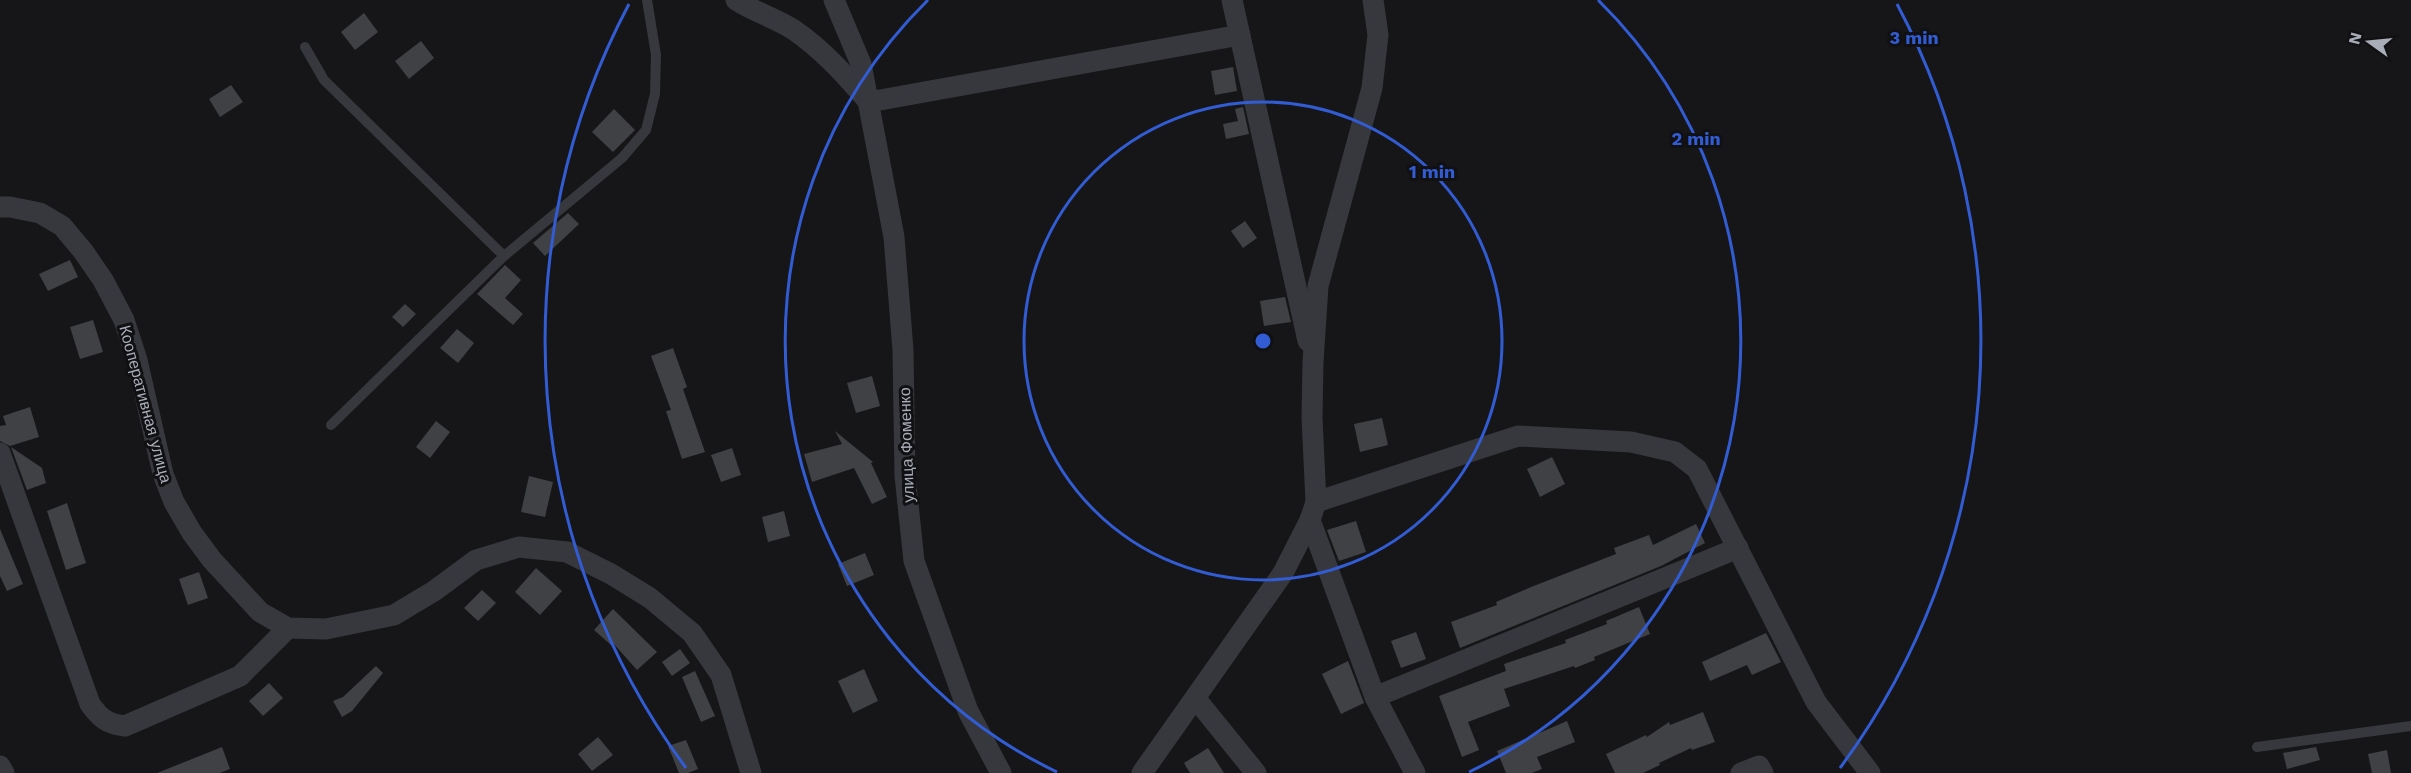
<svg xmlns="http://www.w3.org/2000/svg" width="2411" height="773" viewBox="0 0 2411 773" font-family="'Work Sans',sans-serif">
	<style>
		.building { fill: #404145 }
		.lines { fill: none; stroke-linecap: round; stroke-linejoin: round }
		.lane { stroke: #37383d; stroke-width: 10 }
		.street { stroke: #37383d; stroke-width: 21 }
		.ring { fill: none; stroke: #325cd3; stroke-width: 3 }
		.labels { text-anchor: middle; stroke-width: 6; stroke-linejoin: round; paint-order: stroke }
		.street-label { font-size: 16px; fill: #a8adb8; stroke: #111113 }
		.centre { fill: #325cd3; stroke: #111113; stroke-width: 3 }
		.ring-label { font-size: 18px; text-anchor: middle; font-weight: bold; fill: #325cd3; stroke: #111113; stroke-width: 6; stroke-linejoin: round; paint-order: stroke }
	</style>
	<rect width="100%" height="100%" fill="#161618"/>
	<g class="building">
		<path d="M 364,13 L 378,32 L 355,50 L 341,32 Z"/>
		<path d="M 421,41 L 434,58 L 409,79 L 395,61 Z"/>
		<path d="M 1233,67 L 1237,91 L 1215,95 L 1211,71 Z"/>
		<path d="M 231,85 L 243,102 L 220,117 L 209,99 Z"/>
		<path d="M 1243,107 L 1249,134 L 1226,139 L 1223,124 L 1238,121 L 1235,109 Z"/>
		<path d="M 614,109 L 635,130 L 613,152 L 592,132 Z"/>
		<path d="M 568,213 L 579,224 L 545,256 L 533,243 Z"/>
		<path d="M 1245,221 L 1257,238 L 1243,248 L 1231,231 Z"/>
		<path d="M 70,260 L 78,277 L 48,291 L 39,274 Z"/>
		<path d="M 505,265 L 521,280 L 505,298 L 523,314 L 513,325 L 477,294 Z"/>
		<path d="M 1285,297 L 1291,322 L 1264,326 L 1260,301 Z"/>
		<path d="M 405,304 L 416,314 L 403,327 L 392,317 Z"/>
		<path d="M 93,320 L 103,352 L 80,359 L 70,327 Z"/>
		<path d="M 457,329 L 474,343 L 458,363 L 440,348 Z"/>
		<path d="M 673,348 L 687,387 L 683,389 L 705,452 L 682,459 L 666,411 L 671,410 L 651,356 Z"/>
		<path d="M 872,376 L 880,406 L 856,413 L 847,383 Z"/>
		<path d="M 30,407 L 39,437 L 10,446 L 0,441 L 0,426 L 6,425 L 3,416 Z"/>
		<path d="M 1382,418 L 1388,445 L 1360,452 L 1354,424 Z"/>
		<path d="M 436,421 L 450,432 L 430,458 L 416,447 Z"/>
		<path d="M 835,431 L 873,462 L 871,463 L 887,497 L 872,504 L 854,468 L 812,482 L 804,454 L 842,444 Z"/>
		<path d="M 11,447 L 42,468 L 46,483 L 27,490 Z"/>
		<path d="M 732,448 L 741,475 L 721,482 L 711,455 Z"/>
		<path d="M 1552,457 L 1565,484 L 1540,497 L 1527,469 Z"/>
		<path d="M 529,476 L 553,482 L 545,517 L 521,512 Z"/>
		<path d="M 67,503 L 86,563 L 66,570 L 47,511 Z"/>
		<path d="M 784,511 L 790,536 L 768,542 L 762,517 Z"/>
		<path d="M 1356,521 L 1366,552 L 1339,561 L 1327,530 Z"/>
		<path d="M 1696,524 L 1705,543 L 1661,566 L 1460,648 L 1451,622 L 1497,605 L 1496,602 L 1531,587 L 1616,554 L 1614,548 L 1649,535 L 1653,545 Z"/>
		<path d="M 0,529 L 23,584 L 7,591 L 0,576 Z"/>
		<path d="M 865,553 L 874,575 L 847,586 L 838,564 Z"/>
		<path d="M 536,568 L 562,591 L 540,615 L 515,592 Z"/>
		<path d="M 199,572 L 208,598 L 188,605 L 179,579 Z"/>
		<path d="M 482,590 L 496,603 L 478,621 L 464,608 Z"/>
		<path d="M 1639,607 L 1650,634 L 1594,657 L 1595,660 L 1575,668 L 1574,666 L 1504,689 L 1510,706 L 1468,722 L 1479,750 L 1462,757 L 1439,696 L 1506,671 L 1504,664 L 1566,643 L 1565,640 L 1607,624 L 1606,621 Z"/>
		<path d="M 613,609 L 657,652 L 637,670 L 613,643 L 611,645 L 594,630 Z"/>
		<path d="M 1416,632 L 1426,659 L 1401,668 L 1391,641 Z"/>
		<path d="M 1766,633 L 1781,662 L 1752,675 L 1747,665 L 1710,681 L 1702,662 Z"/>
		<path d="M 680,649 L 690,663 L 672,676 L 662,662 Z"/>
		<path d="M 1348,661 L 1364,703 L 1341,714 L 1322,674 Z"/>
		<path d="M 376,666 L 383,673 L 352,711 L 342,717 L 333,701 L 343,697 Z"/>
		<path d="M 864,669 L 878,701 L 853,713 L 838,681 Z"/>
		<path d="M 695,671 L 715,716 L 701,722 L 682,677 Z"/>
		<path d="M 269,683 L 283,698 L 263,716 L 249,701 Z"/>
		<path d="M 1703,712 L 1715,742 L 1692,750 L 1691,748 L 1659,763 L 1660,765 L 1643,773 L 1615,773 L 1606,754 L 1646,735 L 1647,737 L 1669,722 L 1670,725 Z"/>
		<path d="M 1567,721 L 1575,742 L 1537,757 L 1542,769 L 1532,773 L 1506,773 L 1497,751 Z"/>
		<path d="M 598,737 L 613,755 L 592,771 L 578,754 Z"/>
		<path d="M 686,740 L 698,769 L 688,773 L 679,773 L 668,746 Z"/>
		<path d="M 222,747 L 230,769 L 220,773 L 157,773 Z"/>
		<path d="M 2316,747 L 2320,760 L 2287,769 L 2283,753 Z"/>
		<path d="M 1208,748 L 1224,773 L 1190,773 L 1184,763 Z"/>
		<path d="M 2387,750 L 2391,773 L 2372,773 L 2368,754 Z"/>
	</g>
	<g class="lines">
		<g class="lane">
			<path d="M 305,47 L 324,80 L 504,256"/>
			<path d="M 331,425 L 504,256 L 622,158 L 646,130 L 655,94 L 656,55 L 647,0"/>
			<path d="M 2257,747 L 2411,726"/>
		</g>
		<g class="street">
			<path d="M 736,0 C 754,12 776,18 794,30 C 823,50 845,75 868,101"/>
			<path d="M 834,0 L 861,64 L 894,237 L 903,350 L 905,476 L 914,561 L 968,711 L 1001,773"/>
			<path d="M 1232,0 L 1308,341"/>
			<path d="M 869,102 L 1240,35"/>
			<path d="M 0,207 L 10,207 L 40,213 L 62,226 L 83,251 L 103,280 L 124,320 L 137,360 L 163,474 L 174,502 L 192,533 L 212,560 L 260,612 L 288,628 L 326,629 L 394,615 L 434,591 L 476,560 L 519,547 L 567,552 L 611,574 L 650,598 L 692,633 L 721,675 L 751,773"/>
			<path d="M 0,453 L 90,704 C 100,718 107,724 125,726 L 240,676 L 288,628"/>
			<path d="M 1316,502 L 1312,418 L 1313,362 L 1318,286 L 1372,88 L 1378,35 L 1373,0"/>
			<path d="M 1310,520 L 1375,697 L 1415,773"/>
			<path d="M 1375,697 L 1738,548"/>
			<path d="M 1196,699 L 1256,773"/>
			<path d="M 0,766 L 4,773"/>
			<path d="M 1142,773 L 1283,573 L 1310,520 L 1316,502 L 1518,436 L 1631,442 L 1675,452 L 1697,469 L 1816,702 L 1870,773"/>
			<path d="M 1741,773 L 1759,766 L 1763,773"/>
		</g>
	</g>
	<g class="ring">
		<circle cx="1263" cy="341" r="239"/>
		<path d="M1057 772A478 478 0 0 1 928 0M1598 0A478 478 0 0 1 1469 772"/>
		<path d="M686 768A718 718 0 0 1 629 4M1897 4A718 718 0 0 1 1840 768"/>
	</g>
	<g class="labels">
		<g class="street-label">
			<text transform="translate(146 404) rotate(75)" y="6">Кооперативная улица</text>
			<text transform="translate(906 445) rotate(-92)" y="6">улица Фоменко</text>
		</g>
	</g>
	<circle cx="1263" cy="341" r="9" class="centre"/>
	<g class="ring-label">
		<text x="1914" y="44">3 min</text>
		<text x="1696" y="145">2 min</text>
		<text x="1432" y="178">1 min</text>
	</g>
	<g transform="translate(2369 42) rotate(285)" stroke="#111113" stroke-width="4.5" paint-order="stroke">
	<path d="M0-4.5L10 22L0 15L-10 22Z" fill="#a8adb8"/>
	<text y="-9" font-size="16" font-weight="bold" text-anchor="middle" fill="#a8adb8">N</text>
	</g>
</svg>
